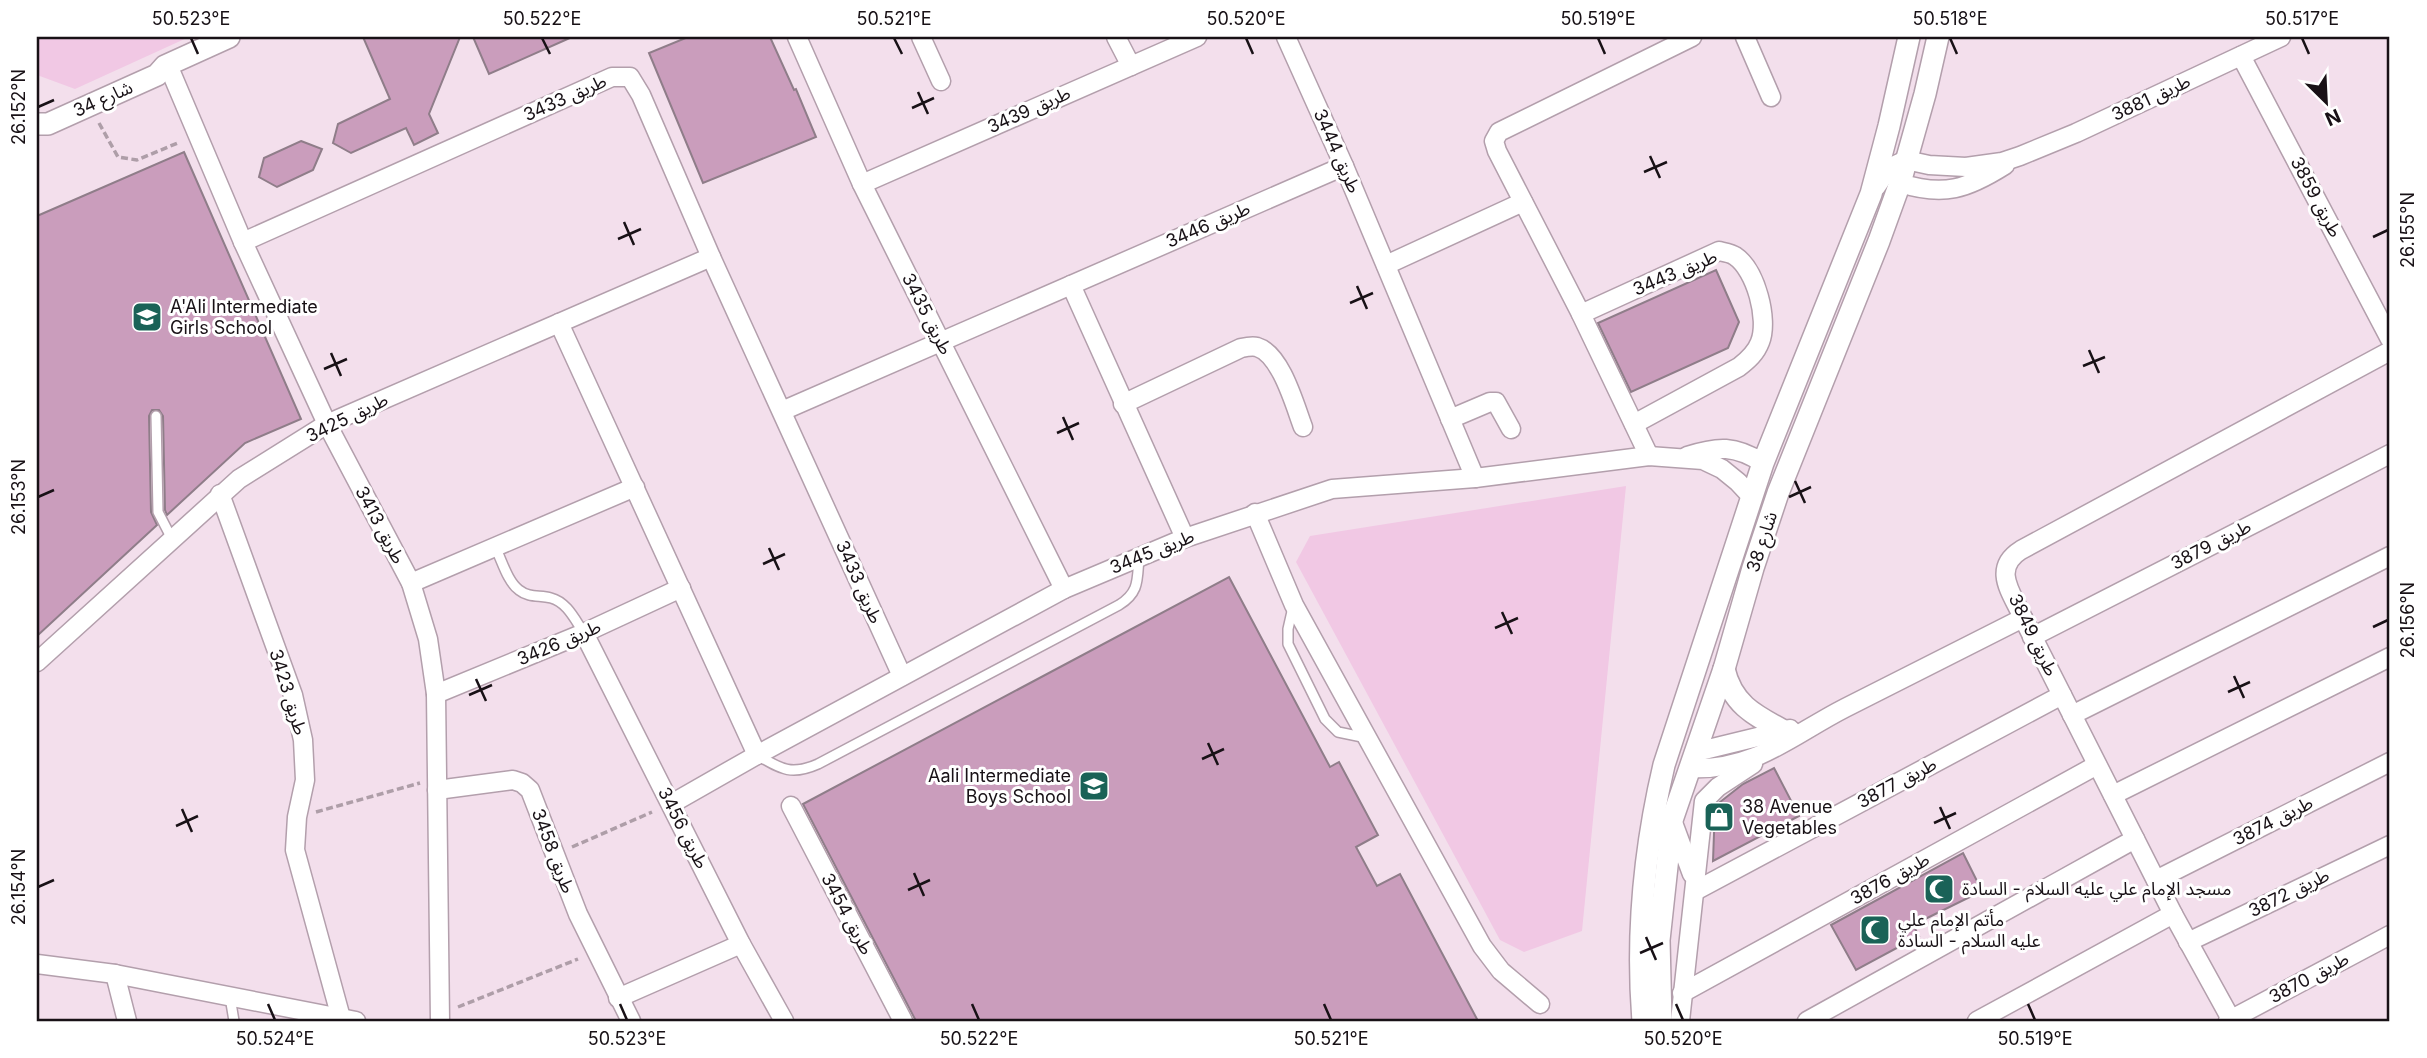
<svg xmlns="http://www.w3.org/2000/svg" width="2427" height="1058" viewBox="0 0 2427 1058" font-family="Inter,'Noto Sans Arabic',sans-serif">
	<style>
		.green { fill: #f1c8e4 }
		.building { fill: #ca9dbc; stroke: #8f7d89; stroke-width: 2 }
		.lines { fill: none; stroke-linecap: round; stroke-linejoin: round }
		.service-casing { stroke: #b39fac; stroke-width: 12 }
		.minor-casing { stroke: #b39fac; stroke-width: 21 }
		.tertiary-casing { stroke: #b39fac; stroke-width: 24 }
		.path { stroke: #ae9ea8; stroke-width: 3.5; stroke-dasharray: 7 3.5; stroke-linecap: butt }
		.service { stroke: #fff; stroke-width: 9 }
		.minor { stroke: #fff; stroke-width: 18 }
		.tertiary { stroke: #fff; stroke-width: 21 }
		.ticks { fill: none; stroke: #181116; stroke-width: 2.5 }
		.labels { text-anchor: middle; stroke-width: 6; stroke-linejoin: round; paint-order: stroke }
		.street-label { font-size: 18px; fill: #181116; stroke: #fff }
		.poi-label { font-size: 18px; fill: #181116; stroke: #fff; text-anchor: start }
		.neatline { fill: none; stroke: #181116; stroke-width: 2.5 }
		.ticks-label { font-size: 18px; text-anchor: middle; fill: #181116 }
	</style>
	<rect width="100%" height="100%" fill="#f3dfec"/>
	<g class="green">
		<path d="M 37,37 L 189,37 L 75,89 L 37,75 Z"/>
		<path d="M 1626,486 L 1582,931 L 1524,952 L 1500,940 L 1296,562 L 1310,536 Z"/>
	</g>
	<g class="building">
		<path d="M 363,37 L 460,37 L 429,114 L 438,133 L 414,145 L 406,128 L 351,153 L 333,143 L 338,124 L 390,99 Z"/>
		<path d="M 473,37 L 572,37 L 489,74 Z"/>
		<path d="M 688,37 L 770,37 L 794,90 L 796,89 L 816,137 L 703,183 L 649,53 Z"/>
		<path d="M 301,141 L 322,149 L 313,170 L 277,187 L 259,177 L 264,158 Z"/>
		<path d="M 184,152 L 301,419 L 245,443 L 167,515 L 165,510 L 163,416 L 159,410 L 152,410 L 149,416 L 151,512 L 157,525 L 37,636 L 37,216 Z"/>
		<path d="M 1716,270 L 1739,322 L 1728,348 L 1631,392 L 1598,323 Z"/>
		<path d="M 1229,577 L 1330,767 L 1339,762 L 1378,835 L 1356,847 L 1377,886 L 1400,874 L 1478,1021 L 916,1021 L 803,804 Z"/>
		<path d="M 1774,768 L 1799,816 L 1713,861 L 1715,806 L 1743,784 Z"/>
		<path d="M 1963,853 L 1982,891 L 1913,925 L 1919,936 L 1856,970 L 1831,925 Z"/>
	</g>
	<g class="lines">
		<g class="service-casing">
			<g id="service">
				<path d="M 156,416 L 158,512 L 172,539"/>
				<path d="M 495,547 C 502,560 507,581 519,590 C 529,598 539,595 551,598 C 567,602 575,620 584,633"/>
				<path d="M 1293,607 L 1288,629 L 1288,644 L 1325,719 L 1338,732 L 1367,738"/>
				<path d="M 757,755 C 781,769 791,776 818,764 L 1119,605 C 1140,592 1137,579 1139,557"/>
				<path d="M 230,997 L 234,1021"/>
			</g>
		</g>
		<g class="minor-casing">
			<g id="minor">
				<path d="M 797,37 L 862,184 L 1064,589"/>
				<path d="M 921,37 L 941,81"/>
				<path d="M 1116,37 L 1131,66"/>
				<path d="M 1286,37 L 1344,166 L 1475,478"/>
				<path d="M 1745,37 L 1771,97"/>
				<path d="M 2241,56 L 2390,339"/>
				<path d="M 168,65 L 243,242 L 327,424 L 411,583 L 428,639 L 436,694 L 440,1021"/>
				<path d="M 1895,170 L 1900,183 C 1944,197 1967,189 2005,165"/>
				<path d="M 862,184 L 1197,37"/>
				<path d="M 1876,187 L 1889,168 L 1906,160 L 1929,165 L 1966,167 L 2002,162 L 2020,156 L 2076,133 L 2281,37"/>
				<path d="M 243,242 L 612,77 L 630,77 L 641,95 L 711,257 L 902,676"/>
				<path d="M 1386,265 L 1523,202"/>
				<path d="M 1071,285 L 1185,538"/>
				<path d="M 1581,314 L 1719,251 C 1723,252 1731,253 1735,256 C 1756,270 1769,320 1760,342 C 1756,353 1748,360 1739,367 L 1634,424"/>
				<path d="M 559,323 L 757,755"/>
				<path d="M 1123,404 L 1241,348 C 1246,347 1253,346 1257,347 C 1281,354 1295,406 1303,427"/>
				<path d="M 782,411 L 1344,166"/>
				<path d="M 1450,419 L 1490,402 L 1496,402 L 1511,429"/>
				<path d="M 1649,456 L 1581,314 L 1497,151 L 1494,141 L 1499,132 L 1692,37"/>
				<path d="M 1687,456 C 1718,446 1735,445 1763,463"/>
				<path d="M 220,494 L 293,695 L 303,740 L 305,780 L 297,817 L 295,850 L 341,1018"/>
				<path d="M 1255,513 L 1294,605 L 1482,946 L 1501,971 L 1540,1004"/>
				<path d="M 411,583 L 635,487"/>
				<path d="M 584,633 L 741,944 L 784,1021"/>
				<path d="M 2032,637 L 2390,454"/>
				<path d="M 37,662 L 239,479 L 327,424 L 711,257"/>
				<path d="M 436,694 L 584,633 L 681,588"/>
				<path d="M 2072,715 L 2390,556"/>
				<path d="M 1696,752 L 1790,729"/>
				<path d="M 1691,768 C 1755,771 1792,735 1845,708 C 1904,678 1963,648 2023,618"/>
				<path d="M 437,790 L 513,780 L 522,783 L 530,790 L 578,914 L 631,1021"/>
				<path d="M 2113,795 L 2390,657"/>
				<path d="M 671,804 L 757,755 L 1064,589 L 1185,538 L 1332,489 L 1475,478 L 1649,456 L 1703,460 L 1722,469 L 1738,482 L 1752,497"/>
				<path d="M 791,806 L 903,1021"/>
				<path d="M 1672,820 L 1692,874"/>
				<path d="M 2156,880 L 2390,762"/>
				<path d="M 1695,891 L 2062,695"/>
				<path d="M 2188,942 L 2390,845"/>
				<path d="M 37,964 L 115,974 L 356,1021"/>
				<path d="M 115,974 L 127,1021"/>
				<path d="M 1682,993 L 2097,765"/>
				<path d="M 618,998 L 741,944"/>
				<path d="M 1680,1021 L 1704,801 L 1718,787 L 1753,764"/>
				<path d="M 1807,1021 L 2135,839"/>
				<path d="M 1977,1021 L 2173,914"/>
				<path d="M 2228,1021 L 2390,935"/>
				<path d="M 2232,1021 L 2173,914 L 2023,618 C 2012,593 1991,569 2021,550 L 2390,351"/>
			</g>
		</g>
		<g class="tertiary-casing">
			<g id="tertiary">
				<path d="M 37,124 L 48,124 L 157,75 L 165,66 L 229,37"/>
				<path d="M 1724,669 C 1732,704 1754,715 1784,731"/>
				<path d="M 1643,1021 C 1636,934 1644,850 1664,765 L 1763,463 L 1871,194 L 1889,126 L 1909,37"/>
				<path d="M 1661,1021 L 1659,940 L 1672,820 L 1724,669 L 1753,568 L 1778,493 L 1879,241 L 1900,183 L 1925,94 L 1938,37"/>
			</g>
		</g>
		<g class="path">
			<path d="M 99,123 L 118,157 L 137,160 L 180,142"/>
			<path d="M 316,812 L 420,783"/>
			<path d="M 572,847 L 652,812"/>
			<path d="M 458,1007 L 578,959"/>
		</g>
		<use href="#service" class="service"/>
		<use href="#minor" class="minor"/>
		<use href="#tertiary" class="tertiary"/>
	</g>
	<path class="ticks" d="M 191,38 L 198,54M 542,38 L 550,54M 894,38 L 902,54M 1246,38 L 1253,54M 1598,38 L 1605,54M 1950,38 L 1957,54M 2302,38 L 2309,54M 918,92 L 928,114M 38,107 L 54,100M 912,108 L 934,98M 1650,156 L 1660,178M 1644,172 L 1667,162M 624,222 L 634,245M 2373,237 L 2388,230M 618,239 L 641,229M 1357,286 L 1367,309M 1350,303 L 1373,293M 2089,350 L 2099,373M 331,353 L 341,376M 2083,366 L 2105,357M 324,369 L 347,359M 1063,417 L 1073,440M 1057,433 L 1079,423M 1795,481 L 1805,503M 38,497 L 54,490M 1789,497 L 1811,487M 769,548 L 779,570M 763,564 L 785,554M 1502,612 L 1512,634M 2373,627 L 2388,620M 1495,628 L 1518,618M 2234,676 L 2244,698M 476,679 L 486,701M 2228,692 L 2250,682M 469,695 L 492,685M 1208,743 L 1218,765M 1202,759 L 1224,749M 1940,807 L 1950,829M 182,809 L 192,832M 1934,823 L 1956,813M 176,826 L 198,816M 914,873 L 924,896M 38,887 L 54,880M 908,890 L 930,880M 1646,937 L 1656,960M 1640,953 L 1663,943M 268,1004 L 275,1020M 620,1004 L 627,1020M 972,1004 L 979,1020M 1324,1004 L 1331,1020M 1676,1004 L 1683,1020M 2028,1004 L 2035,1020"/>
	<defs>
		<g id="school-square" transform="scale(1.575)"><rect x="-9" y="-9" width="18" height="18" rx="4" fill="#1a6257" stroke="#fff"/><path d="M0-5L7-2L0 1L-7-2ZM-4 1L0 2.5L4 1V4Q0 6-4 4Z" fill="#fff"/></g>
		<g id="shop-square" transform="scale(1.575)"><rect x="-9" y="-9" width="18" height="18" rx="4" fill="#1a6257" stroke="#fff"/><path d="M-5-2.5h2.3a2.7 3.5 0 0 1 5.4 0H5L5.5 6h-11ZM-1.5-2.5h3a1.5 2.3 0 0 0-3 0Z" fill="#fff"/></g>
		<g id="mosque-square" transform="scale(1.575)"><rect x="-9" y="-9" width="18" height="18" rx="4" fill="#1a6257" stroke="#fff"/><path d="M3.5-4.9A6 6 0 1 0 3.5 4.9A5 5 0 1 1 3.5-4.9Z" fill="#fff"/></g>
	</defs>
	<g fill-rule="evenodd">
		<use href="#school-square" x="147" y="317"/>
		<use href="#school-square" x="1094" y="786"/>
		<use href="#shop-square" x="1719" y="817"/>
		<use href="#mosque-square" x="1939" y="889"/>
		<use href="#mosque-square" x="1875" y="930"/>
	</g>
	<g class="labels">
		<g class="street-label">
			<text transform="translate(565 98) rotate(-24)" y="6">طريق 3433</text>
			<text transform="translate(2151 98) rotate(-25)" y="6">طريق 3881</text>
			<text transform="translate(103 99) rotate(-24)" y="6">شارع 34</text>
			<text transform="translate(1029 110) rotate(-24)" y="6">طريق 3439</text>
			<text transform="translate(1337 151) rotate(66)" y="6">طريق 3444</text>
			<text transform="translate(2316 197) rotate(62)" y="6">طريق 3859</text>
			<text transform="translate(1208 225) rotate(-23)" y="6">طريق 3446</text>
			<text transform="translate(1675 273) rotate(-23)" y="6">طريق 3443</text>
			<text transform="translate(927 314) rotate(63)" y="6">طريق 3435</text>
			<text transform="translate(347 418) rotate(-26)" y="6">طريق 3425</text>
			<text transform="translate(380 525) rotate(62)" y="6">طريق 3413</text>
			<text transform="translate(1762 542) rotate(-72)" y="6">شارع 38</text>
			<text transform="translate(2211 545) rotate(-27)" y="6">طريق 3879</text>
			<text transform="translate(1152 552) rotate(-22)" y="6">طريق 3445</text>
			<text transform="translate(859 582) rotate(66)" y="6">طريق 3433</text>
			<text transform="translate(2033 635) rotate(64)" y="6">طريق 3849</text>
			<text transform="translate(559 643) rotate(-23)" y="6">طريق 3426</text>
			<text transform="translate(288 692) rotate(73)" y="6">طريق 3423</text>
			<text transform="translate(1897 783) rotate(-28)" y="6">طريق 3877</text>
			<text transform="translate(2273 821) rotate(-27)" y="6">طريق 3874</text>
			<text transform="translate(683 828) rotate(63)" y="6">طريق 3456</text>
			<text transform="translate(553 851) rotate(69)" y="6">طريق 3458</text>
			<text transform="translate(1890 879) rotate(-29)" y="6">طريق 3876</text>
			<text transform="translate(2289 893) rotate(-26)" y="6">طريق 3872</text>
			<text transform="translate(847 914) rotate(62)" y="6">طريق 3454</text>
			<text transform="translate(2309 978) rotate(-28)" y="6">طريق 3870</text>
		</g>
		<g class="poi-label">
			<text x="170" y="313">A'Ali Intermediate<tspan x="170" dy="21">Girls School</tspan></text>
			<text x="1071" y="782" text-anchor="end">Aali Intermediate<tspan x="1071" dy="21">Boys School</tspan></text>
			<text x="1742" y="813">38 Avenue<tspan x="1742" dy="21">Vegetables</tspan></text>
			<text x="1962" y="895">مسجد الإمام علي عليه السلام - السادة</text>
			<text x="1898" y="926">مأتم الإمام علي<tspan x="1898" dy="21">عليه السلام - السادة</tspan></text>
		</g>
	</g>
	<rect width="2427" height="1058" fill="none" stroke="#ffffff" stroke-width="77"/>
	<g transform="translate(2326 102) rotate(156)" stroke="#ffffff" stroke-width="5" paint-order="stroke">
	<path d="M0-5L12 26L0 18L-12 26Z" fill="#181116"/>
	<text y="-10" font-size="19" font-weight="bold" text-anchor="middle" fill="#181116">N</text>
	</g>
	<rect x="38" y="38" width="2350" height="982" class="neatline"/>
	<g class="ticks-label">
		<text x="191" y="25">50.523°E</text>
		<text x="542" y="25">50.522°E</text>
		<text x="894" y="25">50.521°E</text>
		<text x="1246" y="25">50.520°E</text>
		<text x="1598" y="25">50.519°E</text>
		<text x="1950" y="25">50.518°E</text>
		<text x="2302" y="25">50.517°E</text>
		<text transform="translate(19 107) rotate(-90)" y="6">26.152°N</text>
		<text transform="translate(2408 230) rotate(-90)" y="6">26.155°N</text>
		<text transform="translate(19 497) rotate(-90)" y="6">26.153°N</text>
		<text transform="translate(2408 620) rotate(-90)" y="6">26.156°N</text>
		<text transform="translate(19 887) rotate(-90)" y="6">26.154°N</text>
		<text x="275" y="1045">50.524°E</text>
		<text x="627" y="1045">50.523°E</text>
		<text x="979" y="1045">50.522°E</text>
		<text x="1331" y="1045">50.521°E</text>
		<text x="1683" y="1045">50.520°E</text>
		<text x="2035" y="1045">50.519°E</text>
	</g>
</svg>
